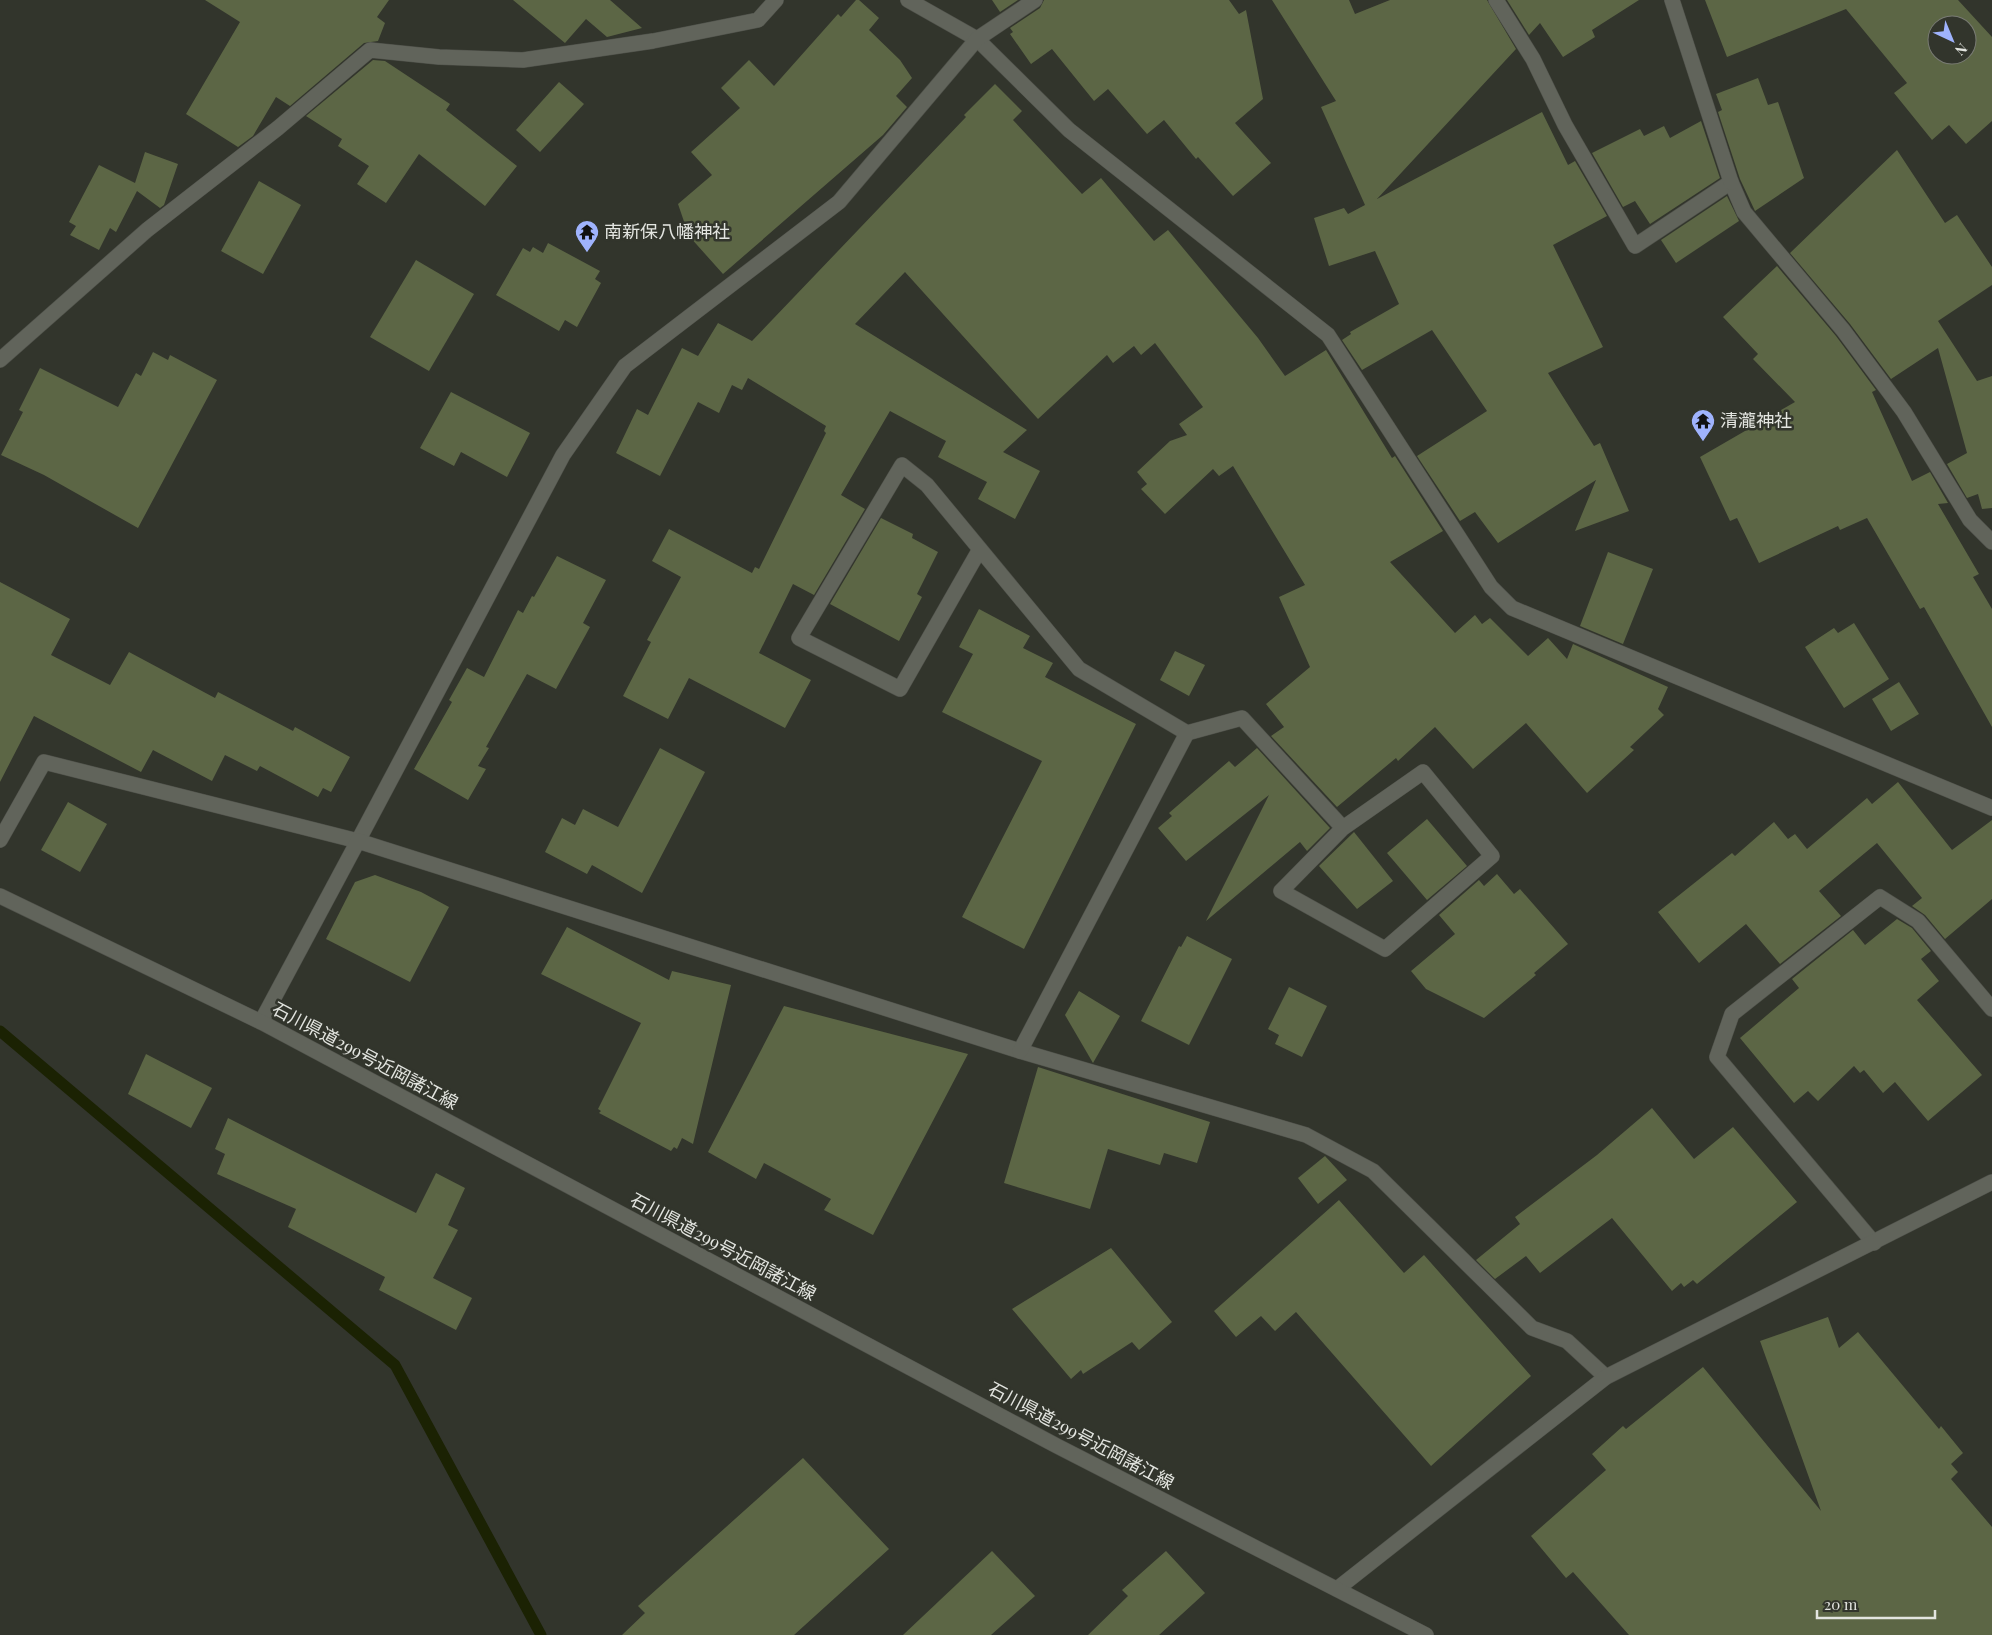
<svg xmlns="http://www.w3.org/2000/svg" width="1992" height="1635" viewBox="0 0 1992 1635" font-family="'Playfair Display','Noto Sans JP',serif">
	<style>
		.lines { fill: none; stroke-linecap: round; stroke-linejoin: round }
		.stream { stroke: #1b2203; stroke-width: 11 }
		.building { fill: #5c6645; fill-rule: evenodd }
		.street-casing { stroke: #4e5049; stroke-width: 16 }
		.secondary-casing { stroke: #4e5049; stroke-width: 16 }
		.street { stroke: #61645b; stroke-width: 15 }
		.secondary { stroke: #61645b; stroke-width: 15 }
		.labels { text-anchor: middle; stroke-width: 5; stroke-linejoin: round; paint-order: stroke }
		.poi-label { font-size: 18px; fill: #e3e5e0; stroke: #32352c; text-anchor: start }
		.street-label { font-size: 18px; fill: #e3e5e0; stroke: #32352c }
	</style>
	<rect width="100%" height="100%" fill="#32352c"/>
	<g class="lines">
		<path class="stream" d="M 0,1031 L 395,1365 L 541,1635"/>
	</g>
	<g class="building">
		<path d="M 205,0 L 389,0 L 377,17 L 385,23 L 378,41 L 364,43 L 290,106 L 276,97 L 253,136 L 238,147 L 186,114 L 240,22 Z"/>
		<path d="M 513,0 L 610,0 L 642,28 L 607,37 L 586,19 L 565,43 Z"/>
		<path d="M 856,0 L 859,0 L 879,18 L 869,30 L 900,60 L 912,78 L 896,96 L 907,107 L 883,135 L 723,274 L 689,236 L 678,204 L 712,175 L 691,152 L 740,108 L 721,88 L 749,60 L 774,86 L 838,14 L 841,17 Z"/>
		<path d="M 992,0 L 1018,0 L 1000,12 Z"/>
		<path d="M 1044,0 L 1229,0 L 1239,14 L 1246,10 L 1263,99 L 1235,123 L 1271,163 L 1233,196 L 1198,157 L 1196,159 L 1164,120 L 1147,134 L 1108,89 L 1094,101 L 1052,49 L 1031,64 L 1010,34 L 1013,32 L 1010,28 L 1040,8 Z"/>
		<path d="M 1272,0 L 1349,0 L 1355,14 L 1390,0 L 1487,0 L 1516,49 L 1377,199 L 1542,112 L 1568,165 L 1575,161 L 1607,216 L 1553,245 L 1603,347 L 1548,373 L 1594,446 L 1600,443 L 1629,511 L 1575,531 L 1596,480 L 1498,543 L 1475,512 L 1460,521 L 1417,456 L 1487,411 L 1432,330 L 1362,370 L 1342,340 L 1351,334 L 1350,332 L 1399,304 L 1375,251 L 1329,266 L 1314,218 L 1344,208 L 1348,214 L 1365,205 L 1321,107 L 1336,101 Z"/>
		<path d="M 1507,0 L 1639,0 L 1592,30 L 1595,37 L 1563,57 L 1540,23 L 1529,35 Z"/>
		<path d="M 1705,0 L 1958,0 L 1992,37 L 1992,121 L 1966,144 L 1949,125 L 1932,140 L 1894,93 L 1907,83 L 1846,9 L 1727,57 ZM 1937,25 L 1967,25 L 1967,55 L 1937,55 Z"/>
		<path d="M 373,60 L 385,61 L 450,104 L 446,110 L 517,166 L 485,206 L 419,154 L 386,203 L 357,184 L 369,166 L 338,146 L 342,139 L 306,116 Z"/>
		<path d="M 1758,78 L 1768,105 L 1778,102 L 1804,178 L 1755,211 L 1740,179 L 1718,112 L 1722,110 L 1716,94 Z"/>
		<path d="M 559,82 L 584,104 L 540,152 L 516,130 Z"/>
		<path d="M 995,84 L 1022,111 L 1013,120 L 1082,194 L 1101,178 L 1154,241 L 1168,230 L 1258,338 L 1285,376 L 1326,350 L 1392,458 L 1395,456 L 1443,531 L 1390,562 L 1455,633 L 1475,615 L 1482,624 L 1490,618 L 1528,656 L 1548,638 L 1567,659 L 1573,644 L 1668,687 L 1658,709 L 1664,715 L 1630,747 L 1634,750 L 1587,793 L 1526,723 L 1473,769 L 1435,727 L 1398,761 L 1396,758 L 1337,807 L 1271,736 L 1284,727 L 1266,704 L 1310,667 L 1279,597 L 1305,585 L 1233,466 L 1219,476 L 1213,469 L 1165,514 L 1141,489 L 1147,484 L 1137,472 L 1170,441 L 1187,435 L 1179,424 L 1203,407 L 1155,343 L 1141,355 L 1134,346 L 1113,363 L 1107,355 L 1038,419 L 905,272 L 855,324 L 1027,430 L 1003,452 L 1040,471 L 1015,519 L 978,499 L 987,482 L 938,457 L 946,441 L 890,411 L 841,495 L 865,509 L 814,595 L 793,584 L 759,653 L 811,680 L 785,728 L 689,678 L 668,719 L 623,696 L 651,642 L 647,640 L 681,577 L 652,561 L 669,529 L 752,573 L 755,567 L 759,569 L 826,433 L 824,431 L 826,426 L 748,378 L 742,390 L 732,385 L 719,413 L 698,402 L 660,476 L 616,453 L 637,409 L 648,415 L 682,348 L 698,356 L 718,323 L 752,341 L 966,117 L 964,115 Z"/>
		<path d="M 1701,121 L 1720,178 L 1650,224 L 1635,201 L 1623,207 L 1592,153 L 1640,129 L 1644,136 L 1664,126 L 1670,138 Z"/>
		<path d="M 1897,150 L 1945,223 L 1957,215 L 1992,267 L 1992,285 L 1938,321 L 1977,381 L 1992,376 L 1992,508 L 1982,509 L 1978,494 L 1967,498 L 1947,464 L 1967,453 L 1938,348 L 1891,379 L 1850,324 L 1790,253 Z"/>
		<path d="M 145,152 L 178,164 L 164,205 L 160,208 L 137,191 L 116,232 L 110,228 L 99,250 L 70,235 L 76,226 L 69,222 L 99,165 L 135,183 Z"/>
		<path d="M 259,181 L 301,205 L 263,274 L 221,251 Z"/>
		<path d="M 1727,196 L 1739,221 L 1676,263 L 1661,240 Z"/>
		<path d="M 548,243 L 600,271 L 595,279 L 601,283 L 577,327 L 565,320 L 559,331 L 496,295 L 523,248 L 530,252 L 533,247 L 543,253 Z"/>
		<path d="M 416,260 L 474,294 L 429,371 L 370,337 Z"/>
		<path d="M 1777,266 L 1836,336 L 1876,390 L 1872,392 L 1912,481 L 1930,472 L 1948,503 L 1938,504 L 1979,574 L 1973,577 L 1992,609 L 1992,727 L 1924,607 L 1920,609 L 1867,518 L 1840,530 L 1838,526 L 1759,563 L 1737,518 L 1730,521 L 1700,457 L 1795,402 L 1753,359 L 1758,354 L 1723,317 Z"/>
		<path d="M 153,352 L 168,360 L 170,355 L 217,380 L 138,528 L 44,475 L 1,455 L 23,412 L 19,410 L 40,368 L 118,407 L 136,373 L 141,376 Z"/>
		<path d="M 451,392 L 530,433 L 507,477 L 461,452 L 454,466 L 420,448 Z"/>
		<path d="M 881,518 L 913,534 L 912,538 L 938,552 L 917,594 L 922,597 L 899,641 L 830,604 Z"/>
		<path d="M 1608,552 L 1653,569 L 1623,644 L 1580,626 Z"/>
		<path d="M 557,556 L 606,580 L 583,623 L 590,627 L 556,689 L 527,674 L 486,747 L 489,748 L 478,766 L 486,769 L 468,800 L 414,769 L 452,702 L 449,700 L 467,668 L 484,677 L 518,610 L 523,613 L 532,596 L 534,597 Z"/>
		<path d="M 0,582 L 70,619 L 51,655 L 110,685 L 129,652 L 215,698 L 218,692 L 293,731 L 295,727 L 350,757 L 331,792 L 323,788 L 318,797 L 260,766 L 257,771 L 225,755 L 212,781 L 153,750 L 141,772 L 34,716 L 0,782 Z"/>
		<path d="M 979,609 L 1030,636 L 1023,648 L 1053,663 L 1045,677 L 1136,724 L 1024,949 L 962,917 L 1042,761 L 942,712 L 973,654 L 959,647 Z"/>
		<path d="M 1854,623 L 1889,679 L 1844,708 L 1805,647 L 1834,628 L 1838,633 Z"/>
		<path d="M 1175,651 L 1205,665 L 1189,696 L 1160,680 Z"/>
		<path d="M 1899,682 L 1919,714 L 1891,731 L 1872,699 Z"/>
		<path d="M 660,748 L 705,772 L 642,893 L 592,865 L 587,874 L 545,852 L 562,818 L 575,825 L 583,809 L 618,827 Z"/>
		<path d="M 1257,748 L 1330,828 L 1307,851 L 1300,842 L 1206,921 L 1269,795 L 1186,861 L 1158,828 L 1172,816 L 1169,813 L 1229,761 L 1235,767 Z"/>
		<path d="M 1898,782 L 1952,850 L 1992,820 L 1992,899 L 1945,939 L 1925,915 L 1912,906 L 1922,898 L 1877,843 L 1819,891 L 1841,916 L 1780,964 L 1746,924 L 1699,963 L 1658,912 L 1732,853 L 1735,856 L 1774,822 L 1788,839 L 1795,834 L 1807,849 L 1867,798 L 1872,804 Z"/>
		<path d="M 68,802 L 107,824 L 80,872 L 41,850 Z"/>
		<path d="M 1427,819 L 1467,866 L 1427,900 L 1387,853 Z"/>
		<path d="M 1354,832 L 1393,881 L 1357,909 L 1319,866 Z"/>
		<path d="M 1497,874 L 1514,894 L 1520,889 L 1568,944 L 1534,973 L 1536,975 L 1484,1018 L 1426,989 L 1411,971 L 1455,934 L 1439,915 L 1479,880 L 1484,886 Z"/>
		<path d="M 375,875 L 421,892 L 449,907 L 410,982 L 326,939 L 355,882 Z"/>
		<path d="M 1897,919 L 1912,928 L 1931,951 L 1921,959 L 1939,981 L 1917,1000 L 1982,1075 L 1928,1121 L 1895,1082 L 1883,1093 L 1864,1070 L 1860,1073 L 1854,1066 L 1818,1101 L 1808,1091 L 1794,1103 L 1740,1038 L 1799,988 L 1792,979 L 1853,930 L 1865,945 Z"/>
		<path d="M 567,927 L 669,980 L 672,971 L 731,985 L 693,1144 L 682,1138 L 677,1149 L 674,1147 L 671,1151 L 599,1113 L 601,1111 L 598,1109 L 641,1023 L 541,974 Z"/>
		<path d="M 1187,936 L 1232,959 L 1189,1045 L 1141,1021 L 1179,946 L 1181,947 Z"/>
		<path d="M 1289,987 L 1327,1006 L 1302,1057 L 1275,1044 L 1279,1035 L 1268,1029 Z"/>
		<path d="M 1079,991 L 1120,1016 L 1093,1063 L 1065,1015 Z"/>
		<path d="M 784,1006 L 968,1054 L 873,1235 L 824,1210 L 831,1199 L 764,1163 L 756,1179 L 708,1152 Z"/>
		<path d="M 146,1054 L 212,1088 L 191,1128 L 128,1094 Z"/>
		<path d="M 1038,1067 L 1210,1122 L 1197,1163 L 1164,1153 L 1160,1165 L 1108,1149 L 1090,1209 L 1004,1183 Z"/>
		<path d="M 1652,1108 L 1694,1159 L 1733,1127 L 1797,1202 L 1697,1284 L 1693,1280 L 1684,1287 L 1681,1283 L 1672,1291 L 1612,1218 L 1540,1273 L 1526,1256 L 1495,1279 L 1476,1260 L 1520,1224 L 1515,1217 L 1597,1155 Z"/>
		<path d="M 228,1118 L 416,1213 L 436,1173 L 465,1188 L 448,1225 L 458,1230 L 433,1278 L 472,1298 L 456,1330 L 379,1290 L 385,1277 L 288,1227 L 296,1209 L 217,1174 L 225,1154 L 215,1149 Z"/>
		<path d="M 1325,1156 L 1347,1180 L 1318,1204 L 1298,1178 Z"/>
		<path d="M 1339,1200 L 1404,1273 L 1424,1255 L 1531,1376 L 1431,1466 L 1296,1312 L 1275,1331 L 1261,1316 L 1236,1337 L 1214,1311 Z"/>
		<path d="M 1111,1248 L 1172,1322 L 1139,1350 L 1132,1342 L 1083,1374 L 1081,1370 L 1071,1379 L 1012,1309 Z"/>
		<path d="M 1828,1317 L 1839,1348 L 1858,1332 L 1939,1429 L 1941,1426 L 1963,1453 L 1951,1464 L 1958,1472 L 1951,1479 L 1992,1527 L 1992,1635 L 1629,1635 L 1573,1572 L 1566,1578 L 1531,1536 L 1606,1470 L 1592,1454 L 1623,1426 L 1626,1429 L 1703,1367 L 1821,1511 L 1760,1341 Z"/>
		<path d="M 803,1458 L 889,1549 L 794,1635 L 622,1635 L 645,1613 L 638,1606 Z"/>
		<path d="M 992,1551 L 1035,1596 L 991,1635 L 903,1635 Z"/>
		<path d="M 1166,1551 L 1205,1593 L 1159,1635 L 1088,1635 L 1128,1596 L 1122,1590 Z"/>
	</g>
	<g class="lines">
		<g class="street-casing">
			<g id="street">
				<path d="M 908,0 L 977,39 L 1069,130 L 1328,335 L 1491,587 L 1512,608 L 1992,808"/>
				<path d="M 1496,0 L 1533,59 L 1565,125 L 1635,246 L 1731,182 L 1744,212 L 1843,330 L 1904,412 L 1970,520 L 1992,542"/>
				<path d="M 1672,0 L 1731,182"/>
				<path d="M 0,360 L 147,230 L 278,128 L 370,50 L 439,57 L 523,60 L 653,41 L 758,20 L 776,0"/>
				<path d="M 980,549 L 900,689 L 799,638 L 902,465 L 927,485 L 1079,669 L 1187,733 L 1242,718 L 1343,828 L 1423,772 L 1492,856 L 1385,949 L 1281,891 L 1343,828"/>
				<path d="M 0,840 L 44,762 L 358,841 L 563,455 L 625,366 L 839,202 L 977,39 L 1035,0"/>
				<path d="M 261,1022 L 358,841 L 1020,1051 L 1306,1135 L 1373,1171 L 1532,1328 L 1567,1341 L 1606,1377"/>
				<path d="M 1020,1051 L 1187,733"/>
				<path d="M 1874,1243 L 1717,1057 L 1732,1014 L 1880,897 L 1918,921 L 1992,1009"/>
				<path d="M 1337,1589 L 1606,1377 L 1992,1182"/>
			</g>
		</g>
		<g class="secondary-casing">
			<path id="secondary" d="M 0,896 L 261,1022 L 1057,1446 L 1426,1635"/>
		</g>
		<use href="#street" class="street"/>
		<use href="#secondary" class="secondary"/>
	</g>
	<defs>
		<g id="temple-pin" transform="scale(1.25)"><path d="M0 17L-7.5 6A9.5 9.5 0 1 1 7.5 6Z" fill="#9fb3fd" stroke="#32352c"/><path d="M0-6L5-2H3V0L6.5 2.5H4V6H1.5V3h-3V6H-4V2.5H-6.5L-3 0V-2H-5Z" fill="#111"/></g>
	</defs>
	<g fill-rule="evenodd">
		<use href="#temple-pin" x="587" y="232"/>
		<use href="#temple-pin" x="1703" y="421"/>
	</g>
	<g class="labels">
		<g class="poi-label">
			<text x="604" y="238">南新保八幡神社</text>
			<text x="1720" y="427">清瀧神社</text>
		</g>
		<g class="street-label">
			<text transform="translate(365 1056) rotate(28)" y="6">石川県道299号近岡諸江線</text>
			<text transform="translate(723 1247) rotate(28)" y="6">石川県道299号近岡諸江線</text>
			<text transform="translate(1081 1436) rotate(28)" y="6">石川県道299号近岡諸江線</text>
		</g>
	</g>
	<g transform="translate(1952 40) rotate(136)"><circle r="24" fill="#32352c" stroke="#797b74"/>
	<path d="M0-4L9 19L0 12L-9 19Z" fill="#9fb3fd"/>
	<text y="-8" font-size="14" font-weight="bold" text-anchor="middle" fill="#e3e5e0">N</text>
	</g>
	<path d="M1817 1610v8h118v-8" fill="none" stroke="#e3e5e0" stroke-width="2.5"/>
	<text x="1824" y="1610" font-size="15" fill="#e3e5e0" stroke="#32352c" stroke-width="4" paint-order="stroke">20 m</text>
</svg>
